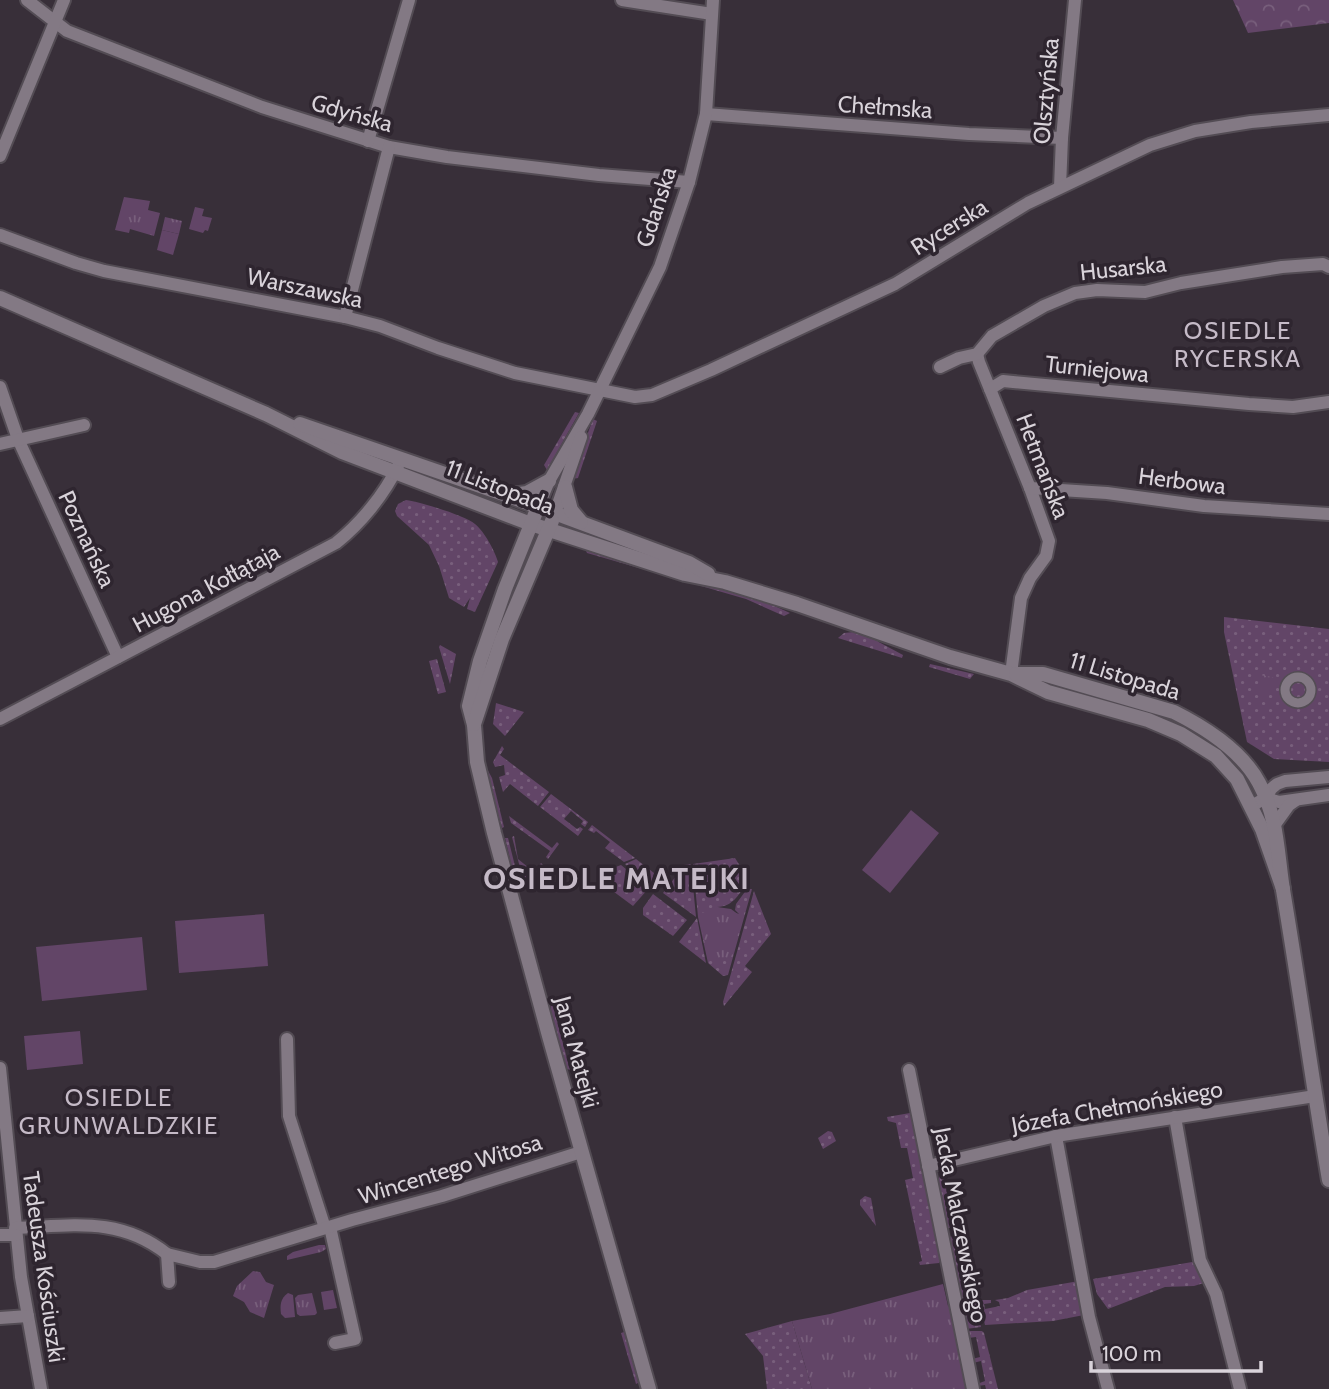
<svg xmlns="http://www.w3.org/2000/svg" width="1329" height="1389" viewBox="0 0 1329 1389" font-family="Cabin,sans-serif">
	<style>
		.grass { fill: url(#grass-dots) }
		.forest { fill: url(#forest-crowns) }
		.park { fill: url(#park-tufts) }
		.pitch { fill: #624567 }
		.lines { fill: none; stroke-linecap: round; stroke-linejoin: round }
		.pedestrian-casing { stroke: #534c54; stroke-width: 12 }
		.minor-casing { stroke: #534c54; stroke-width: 16 }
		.tertiary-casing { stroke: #534c54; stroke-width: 18 }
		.pedestrian { stroke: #837984; stroke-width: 9 }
		.minor { stroke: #837984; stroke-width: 12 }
		.tertiary { stroke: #837984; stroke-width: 14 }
		.labels { text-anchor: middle; stroke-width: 7; stroke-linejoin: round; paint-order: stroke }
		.street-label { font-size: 23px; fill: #d9d3da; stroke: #2e252f }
		.neighbourhood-label { font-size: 24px; letter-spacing: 2px; fill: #c5bac7; stroke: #2e252f }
		.district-label { font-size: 30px; font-weight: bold; letter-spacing: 2px; fill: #c5bac7; stroke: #2e252f }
	</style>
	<defs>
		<pattern id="grass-dots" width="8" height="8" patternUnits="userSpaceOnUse" patternTransform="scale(1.75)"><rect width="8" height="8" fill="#624567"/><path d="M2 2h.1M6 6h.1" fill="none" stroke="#785f7c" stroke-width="1.8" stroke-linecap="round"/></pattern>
		<pattern id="forest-crowns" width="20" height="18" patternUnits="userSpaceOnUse" patternTransform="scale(1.75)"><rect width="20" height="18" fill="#624567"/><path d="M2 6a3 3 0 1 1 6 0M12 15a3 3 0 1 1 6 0" fill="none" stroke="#785f7c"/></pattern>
		<pattern id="park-tufts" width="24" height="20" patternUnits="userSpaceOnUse" patternTransform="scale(1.75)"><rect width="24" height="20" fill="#624567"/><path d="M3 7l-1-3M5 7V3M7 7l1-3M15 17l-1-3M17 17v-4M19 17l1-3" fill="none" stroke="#785f7c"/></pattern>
	</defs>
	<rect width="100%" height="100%" fill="#382f39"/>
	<g class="grass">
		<path d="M 575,412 L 579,413 L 547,470 L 544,465 Z"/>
		<path d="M 593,419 L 597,421 L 578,478 L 571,479 Z"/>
		<path d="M 406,500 C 420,502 464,515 475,524 C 484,531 495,551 498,562 L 475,612 L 467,609 L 470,598 L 464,607 L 449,598 L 439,566 L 429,545 L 397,516 L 395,511 L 398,504 Z"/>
		<path d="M 584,546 L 759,599 L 790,613 L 784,616 L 746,599 L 587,553 Z"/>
		<path d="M 1224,617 L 1329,629 L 1329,762 L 1274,759 L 1247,742 L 1224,632 Z"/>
		<path d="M 853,632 L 875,640 L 903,655 L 902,658 L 838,638 L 844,633 Z"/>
		<path d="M 440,645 L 456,654 L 450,684 L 439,647 Z"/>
		<path d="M 437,659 L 446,692 L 438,694 L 429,661 Z"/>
		<path d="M 930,664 L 974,674 L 970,679 L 929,667 Z"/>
		<path d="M 496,703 L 524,712 L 505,736 L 493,724 Z"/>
		<path d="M 502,746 L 504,749 L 500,755 L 549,792 L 538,806 L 510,784 L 503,792 L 499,777 L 505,775 L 504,765 L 495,767 L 493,762 Z"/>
		<path d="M 486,767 L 492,778 L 504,827 L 502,828 L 492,795 Z"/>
		<path d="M 551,794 L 588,822 L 585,827 L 581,824 L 583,821 L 571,811 L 564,819 L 577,829 L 580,827 L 583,829 L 578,836 L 540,807 Z"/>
		<path d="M 509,816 L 552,848 L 557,842 L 559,844 L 548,859 L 546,857 L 550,851 L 511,823 Z"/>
		<path d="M 592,825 L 635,858 L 624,862 L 605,848 L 610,842 L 596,831 L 594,833 L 588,830 Z"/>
		<path d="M 514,836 L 518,859 L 534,872 L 541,863 L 543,865 L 525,887 L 512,837 Z"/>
		<path d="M 505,838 L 508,838 L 520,886 L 516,885 Z"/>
		<path d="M 735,858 L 749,880 C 740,892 734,907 717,907 L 739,914 L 735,910 L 736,904 L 747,889 L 752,889 L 728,975 L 723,976 L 708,963 L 698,917 L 693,864 Z"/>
		<path d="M 636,859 L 654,873 L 651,884 L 625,864 Z"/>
		<path d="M 690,864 L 691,865 L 696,917 L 663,893 L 680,871 L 677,866 Z"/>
		<path d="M 621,865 L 647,886 L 648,889 L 633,906 L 602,883 L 613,868 Z"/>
		<path d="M 754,891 L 771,934 L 745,966 L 752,972 L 724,1006 L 723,1002 Z"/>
		<path d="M 653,894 L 687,920 L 673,936 L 643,915 L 643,908 Z"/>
		<path d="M 697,918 L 706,963 L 679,942 Z"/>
		<path d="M 550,1002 L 552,1002 L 570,1070 L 565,1068 L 553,1024 Z"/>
		<path d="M 910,1113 L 912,1115 L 941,1259 L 939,1263 L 920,1265 L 919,1262 L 922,1261 L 905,1180 L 913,1178 L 907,1148 L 901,1148 L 896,1123 L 888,1121 L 887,1117 Z"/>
		<path d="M 828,1131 L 832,1132 L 836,1141 L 823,1149 L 818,1138 Z"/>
		<path d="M 942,1170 L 954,1226 L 946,1229 L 937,1184 Z"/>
		<path d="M 865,1196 L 871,1198 L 876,1226 L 860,1205 L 860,1200 Z"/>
		<path d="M 955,1236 L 969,1298 L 960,1301 L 947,1237 Z"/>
		<path d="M 1198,1261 L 1207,1282 L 1194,1286 L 1165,1287 L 1108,1309 L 1097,1294 L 1093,1279 Z"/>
		<path d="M 1079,1281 L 1084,1315 L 1053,1321 L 985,1325 L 979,1300 L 991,1300 L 991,1303 L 984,1304 L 985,1309 L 1000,1306 L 999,1302 L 995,1300 L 1008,1298 L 1027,1290 Z"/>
		<path d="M 975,1302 L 981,1327 L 966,1329 L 961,1305 Z"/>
		<path d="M 792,1321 L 812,1389 L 767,1389 L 763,1356 L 745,1334 Z"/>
		<path d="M 967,1331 L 982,1331 L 984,1333 L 998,1389 L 986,1389 L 985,1385 L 977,1386 L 977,1384 L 985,1381 L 981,1361 L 973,1363 L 972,1359 L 980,1357 L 976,1337 L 968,1338 Z"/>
		<path d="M 624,1332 L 636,1369 L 638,1383 L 636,1384 L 621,1333 Z"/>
	</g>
	<path class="forest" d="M 1233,0 L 1329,0 L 1329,23 L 1248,33 Z"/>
	<g class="park">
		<path d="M 124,197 L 150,201 L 148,210 L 160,213 L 154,236 L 130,229 L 129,233 L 115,230 Z"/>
		<path d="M 195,207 L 204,209 L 202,216 L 212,218 L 208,231 L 205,230 L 203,233 L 189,229 Z"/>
		<path d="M 165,217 L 182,221 L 179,234 L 162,230 Z"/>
		<path d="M 1260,675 L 1277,678 L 1274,695 L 1257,692 Z"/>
		<path d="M 717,907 L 731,909 L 743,918 L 730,961 L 709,961 L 699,918 L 702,913 Z"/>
		<path d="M 319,1245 L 325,1245 L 326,1249 L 321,1252 L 287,1260 L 287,1256 L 293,1252 Z"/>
		<path d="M 253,1271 L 260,1272 L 266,1282 L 274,1285 L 264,1318 L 250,1312 L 244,1302 L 233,1296 L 237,1286 Z"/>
		<path d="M 943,1284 L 948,1306 L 950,1307 L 966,1389 L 812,1389 L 792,1321 L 830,1314 Z"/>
		<path d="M 333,1290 L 337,1308 L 324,1310 L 321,1292 Z"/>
		<path d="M 288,1293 L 293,1295 L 295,1317 L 285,1318 L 281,1314 C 280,1305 280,1299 288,1293 Z"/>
		<path d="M 312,1293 L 317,1313 L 315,1315 L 300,1316 L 297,1314 L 295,1298 L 298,1295 Z"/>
	</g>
	<g class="pitch">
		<path d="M 162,230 L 179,234 L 173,255 L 157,250 Z"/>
		<path d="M 911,810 L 939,833 L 890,893 L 862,870 Z"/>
		<path d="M 264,914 L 268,966 L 179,973 L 175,921 Z"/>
		<path d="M 142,937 L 147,990 L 42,1001 L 36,947 Z"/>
		<path d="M 80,1031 L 83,1064 L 27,1070 L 24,1036 Z"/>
	</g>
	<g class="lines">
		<g class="pedestrian-casing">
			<circle id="pedestrian" cx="1298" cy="690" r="13"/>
		</g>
		<g class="minor-casing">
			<g id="minor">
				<path d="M 27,0 L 67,31 L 262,107 L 389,147 L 447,157 L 599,175 L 689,182"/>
				<path d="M 622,0 L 712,14"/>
				<path d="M 706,114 L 969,134 L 1062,138"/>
				<path d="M 368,141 L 409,0"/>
				<path d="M 0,156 L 64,0"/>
				<path d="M 1060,187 L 1062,138 L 1075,0"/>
				<path d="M 0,235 L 76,263 L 104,271 L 345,317 L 380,326 L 438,348 L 515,373 L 635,397 L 652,395 L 711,370 L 895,284 L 1028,203 L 1150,145 L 1195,131 L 1251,122 L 1329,115"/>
				<path d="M 345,317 L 389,147"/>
				<path d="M 977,354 L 979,362 L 1030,488 L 1049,541 L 1046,556 L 1030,578 L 1021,598 L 1011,674"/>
				<path d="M 940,367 L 959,358 L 977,354 L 992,336 L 1044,306 L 1075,293 L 1097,290 L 1145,292 L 1181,283 L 1282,267 L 1323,264 L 1329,267"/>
				<path d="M 0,387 L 18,439 L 118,657"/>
				<path d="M 990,389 L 1003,381 L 1249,404 L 1293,407 L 1329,402"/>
				<path d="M 0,444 L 84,425"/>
				<path d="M 1030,488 L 1107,493 L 1204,506 L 1329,514"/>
				<path d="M 538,507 L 549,481 L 588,414 L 660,267 L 689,182 L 706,114 L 713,0"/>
				<path d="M 555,513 L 581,437"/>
				<path d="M 0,719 L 336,543 C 361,523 384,495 398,466"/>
				<path d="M 1266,798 L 1279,802 L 1329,795"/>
				<path d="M 1251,806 L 1266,798 L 1271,789 L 1277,784 L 1285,781 L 1329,777"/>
				<path d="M 1276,823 L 1289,805 L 1296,800"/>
				<path d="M 287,1039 L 289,1116 L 325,1228"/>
				<path d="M 0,1068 L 21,1277 L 41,1389"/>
				<path d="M 909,1070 L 973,1389"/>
				<path d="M 1175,1117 L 1200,1260 L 1216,1294 L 1240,1389"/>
				<path d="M 1056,1136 L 1089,1317 L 1108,1389"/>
				<path d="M 928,1166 L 1056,1136 L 1315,1096"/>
				<path d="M 330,1227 L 355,1339 L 335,1343"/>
				<path d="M 15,1228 C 72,1226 119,1216 167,1254"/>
				<path d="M 0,1235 L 16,1235"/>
				<path d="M 169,1282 L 167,1254 L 200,1262 L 214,1262 L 352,1220 L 442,1196 L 581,1152"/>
				<path d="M 0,1318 L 28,1316"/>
			</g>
		</g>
		<g class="tertiary-casing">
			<g id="tertiary">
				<path d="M 0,298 L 266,414 L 342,452 L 531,524 L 685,574 L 725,582 L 797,604 L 950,657 L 1011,674 L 1048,692 L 1148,720 L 1181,734 L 1216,756 L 1237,779 L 1262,829 L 1283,889"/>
				<path d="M 300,424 L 506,495 L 689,563 L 708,574"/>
				<path d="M 565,487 L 571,510 L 581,522"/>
				<path d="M 512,495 L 527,493 L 549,481"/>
				<path d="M 538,507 L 505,589 L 480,661 L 469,706 L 474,725 L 477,762 L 494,833 L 549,1036 L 649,1389"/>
				<path d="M 1016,674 L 1043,674 L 1174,712 C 1206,728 1242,751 1259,783 C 1279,820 1277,856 1284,896 C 1300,991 1313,1086 1329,1180"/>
				<path d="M 474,724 L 502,639 L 552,521"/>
			</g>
		</g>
		<use href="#pedestrian" class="pedestrian"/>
		<use href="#minor" class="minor"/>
		<use href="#tertiary" class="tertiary"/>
	</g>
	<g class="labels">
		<g class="street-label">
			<text transform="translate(1046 91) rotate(-85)" y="8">Olsztyńska</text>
			<text transform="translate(885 107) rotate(4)" y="8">Chełmska</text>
			<text transform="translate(352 113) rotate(16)" y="8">Gdyńska</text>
			<text transform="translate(656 207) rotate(-72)" y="8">Gdańska</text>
			<text transform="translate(949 227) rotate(-32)" y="8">Rycerska</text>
			<text transform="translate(1123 268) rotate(-6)" y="8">Husarska</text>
			<text transform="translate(305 288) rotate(12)" y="8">Warszawska</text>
			<text transform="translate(1097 369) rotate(6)" y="8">Turniejowa</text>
			<text transform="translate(1043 466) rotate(69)" y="8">Hetmańska</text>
			<text transform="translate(1182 481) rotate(7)" y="8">Herbowa</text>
			<text transform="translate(500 487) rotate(21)" y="8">11 Listopada</text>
			<text transform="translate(87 539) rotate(65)" y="8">Poznańska</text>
			<text transform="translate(206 588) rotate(-28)" y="8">Hugona Kołłątaja</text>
			<text transform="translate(1125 676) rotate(17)" y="8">11 Listopada</text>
			<text transform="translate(577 1052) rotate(75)" y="8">Jana Matejki</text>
			<text transform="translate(1117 1107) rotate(-10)" y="8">Józefa Chełmońskiego</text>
			<text transform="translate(450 1169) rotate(-17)" y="8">Wincentego Witosa</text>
			<text transform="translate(961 1225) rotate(79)" y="8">Jacka Malczewskiego</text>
			<text transform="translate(44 1267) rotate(82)" y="8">Tadeusza Kościuszki</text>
		</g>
		<g class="neighbourhood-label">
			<text x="1238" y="339">OSIEDLE<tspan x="1238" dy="28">RYCERSKA</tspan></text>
			<text x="119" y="1106">OSIEDLE<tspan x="119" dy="28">GRUNWALDZKIE</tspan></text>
		</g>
		<g class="district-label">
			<text x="617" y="889">OSIEDLE MATEJKI</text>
		</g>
	</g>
	<path d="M1091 1361v10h170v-10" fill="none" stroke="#d9d3da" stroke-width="3.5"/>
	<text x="1102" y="1361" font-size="21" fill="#d9d3da" stroke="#2e252f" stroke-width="5" paint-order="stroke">100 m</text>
</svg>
